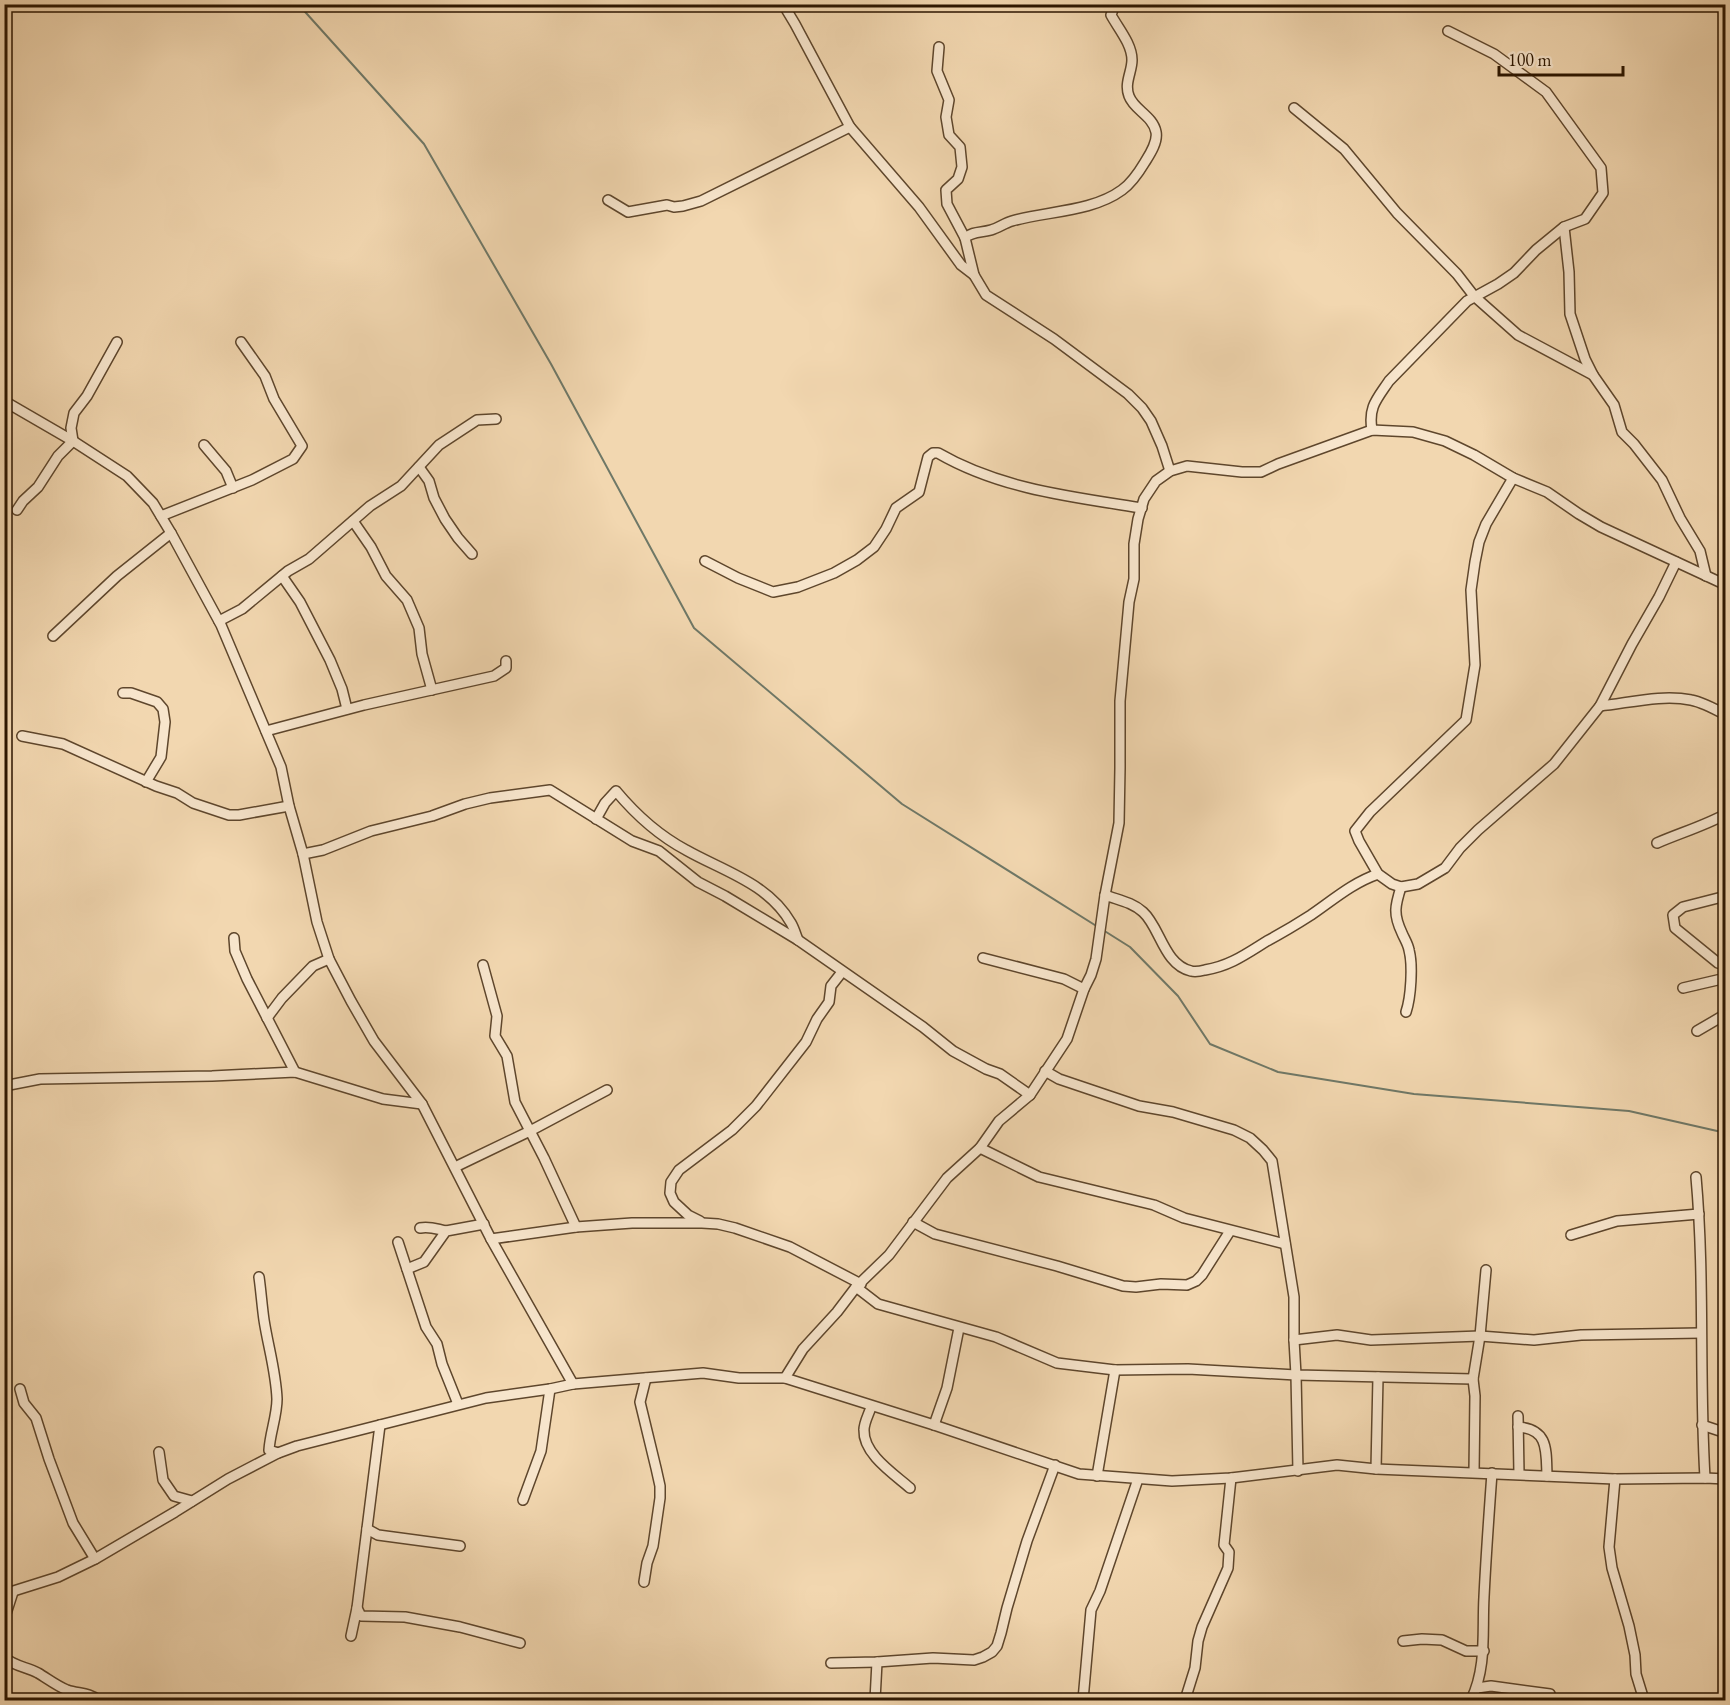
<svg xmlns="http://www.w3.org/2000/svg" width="1730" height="1705" viewBox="0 0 1730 1705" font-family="'EB Garamond',serif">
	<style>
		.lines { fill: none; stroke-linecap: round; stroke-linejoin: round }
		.stream { stroke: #6f7867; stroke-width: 2 }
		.minor-casing { stroke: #5e462c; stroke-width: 12 }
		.minor { stroke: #f7e5cc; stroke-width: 9 }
	</style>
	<rect width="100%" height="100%" fill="#f2d7b0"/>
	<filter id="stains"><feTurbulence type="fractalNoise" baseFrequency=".00333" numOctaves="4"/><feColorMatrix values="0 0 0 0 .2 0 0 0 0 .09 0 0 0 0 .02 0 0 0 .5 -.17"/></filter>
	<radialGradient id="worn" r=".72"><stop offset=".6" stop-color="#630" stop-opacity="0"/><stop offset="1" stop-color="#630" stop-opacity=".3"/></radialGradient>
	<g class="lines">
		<g class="stream">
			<path d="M 298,4 L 424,144 L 551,364 L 694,628 L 902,804 L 1098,927"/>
			<path d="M 1103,930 L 1130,947 L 1178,996 L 1210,1044 L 1278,1072 L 1414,1094 L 1629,1111 L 1726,1133"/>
		</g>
		<g class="minor-casing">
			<g id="minor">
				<path d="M 783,4 L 795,24 L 850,127 L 919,207 L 961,265 L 974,275 L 986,295 L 1054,339 L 1128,394 L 1142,408 L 1151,421 L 1162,446 L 1170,471"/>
				<path d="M 939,47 L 937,71 L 949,100 L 946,117 L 949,135 L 960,147 L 962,167 L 958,179 L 946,190 L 947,204 L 965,238"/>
				<path d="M 1294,108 L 1344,149 L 1397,213 L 1457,274 L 1474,296 L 1518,335 L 1593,375 L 1614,405 L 1622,432 L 1634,444 L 1662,480 L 1680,518 L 1700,551 L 1706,576"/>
				<path d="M 608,200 L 628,212 L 667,205 L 674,207 L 683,206 L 701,201 L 850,127"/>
				<path d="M 1564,227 L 1569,272 L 1570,314 L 1585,359 L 1593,375"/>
				<path d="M 974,275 L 965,238 C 973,231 981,233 991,230 C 998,228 1005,223 1012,221 C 1047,211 1092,212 1122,190 C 1132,183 1139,172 1145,162 C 1150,154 1158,142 1156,132 C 1153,116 1134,110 1129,96 C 1124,83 1132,72 1132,60 C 1132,44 1118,28 1111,15 L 1115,4"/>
				<path d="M 4,401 L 73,441 L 127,476 L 153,503 L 171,533 L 221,625 L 281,767 L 289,806 L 303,854 L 317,922 L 329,959 L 351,1001 L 374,1041 L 422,1104 L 491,1239 L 573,1384"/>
				<path d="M 1372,430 C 1368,407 1377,399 1389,381 L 1467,301 L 1498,284 L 1514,273 L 1536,250 L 1564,227 L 1585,219 L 1603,193 L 1601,168 L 1546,92 L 1494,54 L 1448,31"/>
				<path d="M 204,445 L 226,471 L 233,488"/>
				<path d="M 419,467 L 429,481 L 434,498 L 445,519 L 458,538 L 472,554"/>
				<path d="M 1513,478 L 1486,524 L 1479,542 L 1475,562 L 1471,590 L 1475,665 L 1466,720 L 1370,812 L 1355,831 L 1359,841 L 1378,874 L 1392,884 L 1401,887 L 1418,884 L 1445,868 L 1460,848 L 1478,830 L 1554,764 L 1600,706 L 1632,644 L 1659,597 L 1676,562"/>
				<path d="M 17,510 L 23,501 L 38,487 L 58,456 L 73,441 L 71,428 L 74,413 L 87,396 L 117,342"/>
				<path d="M 161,516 L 252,480 L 293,459 L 302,446 L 274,399 L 265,376 L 241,342"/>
				<path d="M 353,521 L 371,547 L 386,576 L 407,600 L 419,628 L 422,654 L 432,690"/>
				<path d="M 705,561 L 738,578 L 773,592 L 798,587 L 834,573 L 857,560 L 874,547 L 886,529 L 896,508 L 919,492 L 928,457 L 933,453 L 938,453 C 1000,489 1072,497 1142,508"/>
				<path d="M 282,576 L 300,602 L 330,660 L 342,689 L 347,709"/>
				<path d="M 219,621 L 242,609 L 288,571 L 309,559 L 370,506 L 401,486 L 439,445 L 477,420 L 496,419"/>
				<path d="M 53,636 L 117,576 L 171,533"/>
				<path d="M 123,693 L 131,693 L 157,702 L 163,709 L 165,722 L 161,757 L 146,782"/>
				<path d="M 1600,706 C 1629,703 1662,694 1691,700 C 1702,702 1715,709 1726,715"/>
				<path d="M 266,731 L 364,705 L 494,676 L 506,668 L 506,661"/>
				<path d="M 22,736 L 63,744 L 156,786 L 177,793 L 193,803 L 229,815 L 239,815 L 289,806"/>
				<path d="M 596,819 L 605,803 L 616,791 C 636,815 658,835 686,850 C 723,871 768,883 791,923 C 794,928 796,935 798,940"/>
				<path d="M 1657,843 C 1680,833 1704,826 1726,814"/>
				<path d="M 303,854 L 323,850 L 371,831 L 432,816 L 465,804 L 490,798 L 550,790 L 632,841 L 659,851 L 698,882 L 725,896 L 798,940 L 923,1027 L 953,1051 L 986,1069 L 1000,1074 L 1030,1095"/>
				<path d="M 1401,887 C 1395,906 1393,914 1402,933 C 1404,938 1408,944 1409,950 C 1413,965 1411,997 1406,1012"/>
				<path d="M 1105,895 C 1118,900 1132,902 1143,912 C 1160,927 1164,965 1191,971 C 1195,972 1201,971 1205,970 C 1230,966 1246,954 1267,941 C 1282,933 1297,924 1311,915 C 1333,900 1352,883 1378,874"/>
				<path d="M 1726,896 L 1683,907 L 1673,915 L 1675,928 L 1718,963 L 1726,966"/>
				<path d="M 234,938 L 235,951 L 247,979 L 295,1072"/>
				<path d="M 983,958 L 1064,979 L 1084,989"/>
				<path d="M 483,965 L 497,1016 L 495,1036 L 507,1056 L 515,1102 L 544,1158 L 576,1227"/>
				<path d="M 1683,988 L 1726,978"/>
				<path d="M 267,1018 L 282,998 L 313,966 L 329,959"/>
				<path d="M 1697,1031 L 1726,1014"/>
				<path d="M 1045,1071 L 1059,1079 L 1139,1106 L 1173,1112 L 1234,1130 L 1250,1138 L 1263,1150 L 1272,1161 L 1294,1297 L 1294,1340 L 1296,1375 L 1298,1471"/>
				<path d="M 4,1086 L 40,1079 L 212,1076 L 295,1072 L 383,1099 L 422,1104"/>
				<path d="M 980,1148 L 1039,1177 L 1154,1205 L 1184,1218 L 1285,1244"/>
				<path d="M 455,1167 L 530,1131 L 607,1090"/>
				<path d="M 1696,1177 C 1705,1277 1699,1377 1705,1478"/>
				<path d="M 700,1221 L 688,1215 L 674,1202 L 670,1193 L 671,1182 L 679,1170 L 732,1130 L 756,1106 L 806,1042 L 817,1019 L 829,1002 L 831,986 L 842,972"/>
				<path d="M 913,1222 L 935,1234 L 1057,1266 L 1123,1286 L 1136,1287 L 1161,1284 L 1187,1285 L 1196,1281 L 1202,1275 L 1230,1231"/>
				<path d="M 420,1228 C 430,1226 436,1229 446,1231"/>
				<path d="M 1571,1235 L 1617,1221 L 1699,1214"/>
				<path d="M 491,1239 L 576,1227 L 632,1223 L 702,1223 L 718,1224 L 735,1228 L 790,1247 L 861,1284"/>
				<path d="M 398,1242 L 426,1327 L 437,1344 L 442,1364 L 458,1404"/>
				<path d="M 407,1269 L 424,1262 L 446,1231 L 484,1224"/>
				<path d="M 259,1277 C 261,1291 262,1306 264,1320 C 268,1346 276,1372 277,1399 C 277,1416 270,1433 269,1450 L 278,1453"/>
				<path d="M 856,1287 L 878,1304 L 996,1337 L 1057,1363 L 1115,1370 L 1188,1369 L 1296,1375 L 1473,1379"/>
				<path d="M 1294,1340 L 1337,1335 L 1371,1340 L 1480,1336 L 1534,1340 L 1581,1335 L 1701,1333"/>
				<path d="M 785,1378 L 803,1349 L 837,1312 L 856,1287 L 889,1255 L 947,1178 L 980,1148 L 999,1121 L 1030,1095 L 1067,1039 L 1084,989 L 1091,975 L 1096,959 L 1105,895 L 1119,823 L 1120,768 L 1120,701 L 1129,602 L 1134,579 L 1134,544 L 1138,519 L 1144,499 L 1156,481 L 1170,471 L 1187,466 L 1242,472 L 1261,472 L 1278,464 L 1372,430 L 1413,432 L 1445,441 L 1474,455 L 1513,478 L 1547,492 L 1579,514 L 1601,527 L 1726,585"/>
				<path d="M 20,1389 L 24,1403 L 36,1418 L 49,1459 L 73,1523 L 95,1559"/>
				<path d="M 871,1407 C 869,1414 864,1422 864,1430 C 863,1454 894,1474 910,1488"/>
				<path d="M 1518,1416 L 1519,1474"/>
				<path d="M 934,1425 L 947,1388 L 959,1328"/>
				<path d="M 1702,1425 L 1726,1433"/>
				<path d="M 1518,1427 C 1549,1429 1546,1451 1547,1476"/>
				<path d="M 159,1452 L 163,1480 L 174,1496 L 192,1501"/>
				<path d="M 1376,1469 L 1378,1377"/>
				<path d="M 1474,1472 L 1475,1396 L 1473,1379 L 1480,1336 L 1486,1270"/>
				<path d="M 1097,1476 L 1115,1370"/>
				<path d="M 1615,1479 L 1609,1547 L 1612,1568 L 1629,1626 L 1635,1655 L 1636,1674 L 1644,1700"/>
				<path d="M 523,1500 L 541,1451 L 550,1389"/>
				<path d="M 367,1529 L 378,1535 L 460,1546"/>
				<path d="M 644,1582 L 647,1563 L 653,1546 L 660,1498 L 660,1486 L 656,1468 L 640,1402 L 646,1378"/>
				<path d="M 4,1594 L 58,1577 L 95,1559 L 175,1512 L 228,1479 L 278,1453 L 297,1446 L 486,1398 L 550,1389 L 573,1384 L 703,1373 L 739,1378 L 785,1378 L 934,1425 L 1079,1474 L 1172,1481 L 1231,1478 L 1337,1465 L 1376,1469 L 1615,1479 L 1705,1478 L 1726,1479"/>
				<path d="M 357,1608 L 361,1616 L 405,1617 L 460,1627 L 520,1643"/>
				<path d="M 4,1620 L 13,1592"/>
				<path d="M 351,1636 L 357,1608 L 380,1425"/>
				<path d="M 1403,1641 L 1422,1639 L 1442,1640 L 1466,1651 L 1484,1651"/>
				<path d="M 4,1657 C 13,1666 27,1667 38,1673 C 48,1679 57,1686 67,1690 C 78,1694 89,1692 98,1700"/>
				<path d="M 831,1663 L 877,1662 L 933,1658 L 974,1660 L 983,1657 L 992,1652 L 997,1646 L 1001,1633 L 1007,1608 L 1027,1541 L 1055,1465"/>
				<path d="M 1477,1688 L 1491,1686 L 1550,1694"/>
				<path d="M 875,1700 L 877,1662"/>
				<path d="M 1083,1700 L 1091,1610 L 1100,1591 L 1138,1479"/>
				<path d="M 1185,1700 L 1195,1668 L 1198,1641 L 1202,1627 L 1228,1568 L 1229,1552 L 1224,1545 L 1231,1478"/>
				<path d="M 1471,1700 C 1487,1667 1482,1632 1484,1597 C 1486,1555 1489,1514 1492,1473"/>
			</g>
		</g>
		<use href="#minor" class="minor"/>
	</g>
	<rect width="1730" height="1705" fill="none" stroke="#f2d7b0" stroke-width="24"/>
	<rect x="6" y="6" width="1718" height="1693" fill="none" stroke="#2c1600" stroke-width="3"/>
	<rect x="12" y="12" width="1706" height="1681" fill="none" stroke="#2c1600" stroke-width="1.5"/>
	<path d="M1499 66v9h124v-9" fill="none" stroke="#2c1600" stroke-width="3"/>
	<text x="1508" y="66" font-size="18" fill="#2c1600" stroke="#f7e5cc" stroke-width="4.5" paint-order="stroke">100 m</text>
	<rect width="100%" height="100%" filter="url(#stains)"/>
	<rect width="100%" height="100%" fill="url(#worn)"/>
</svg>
